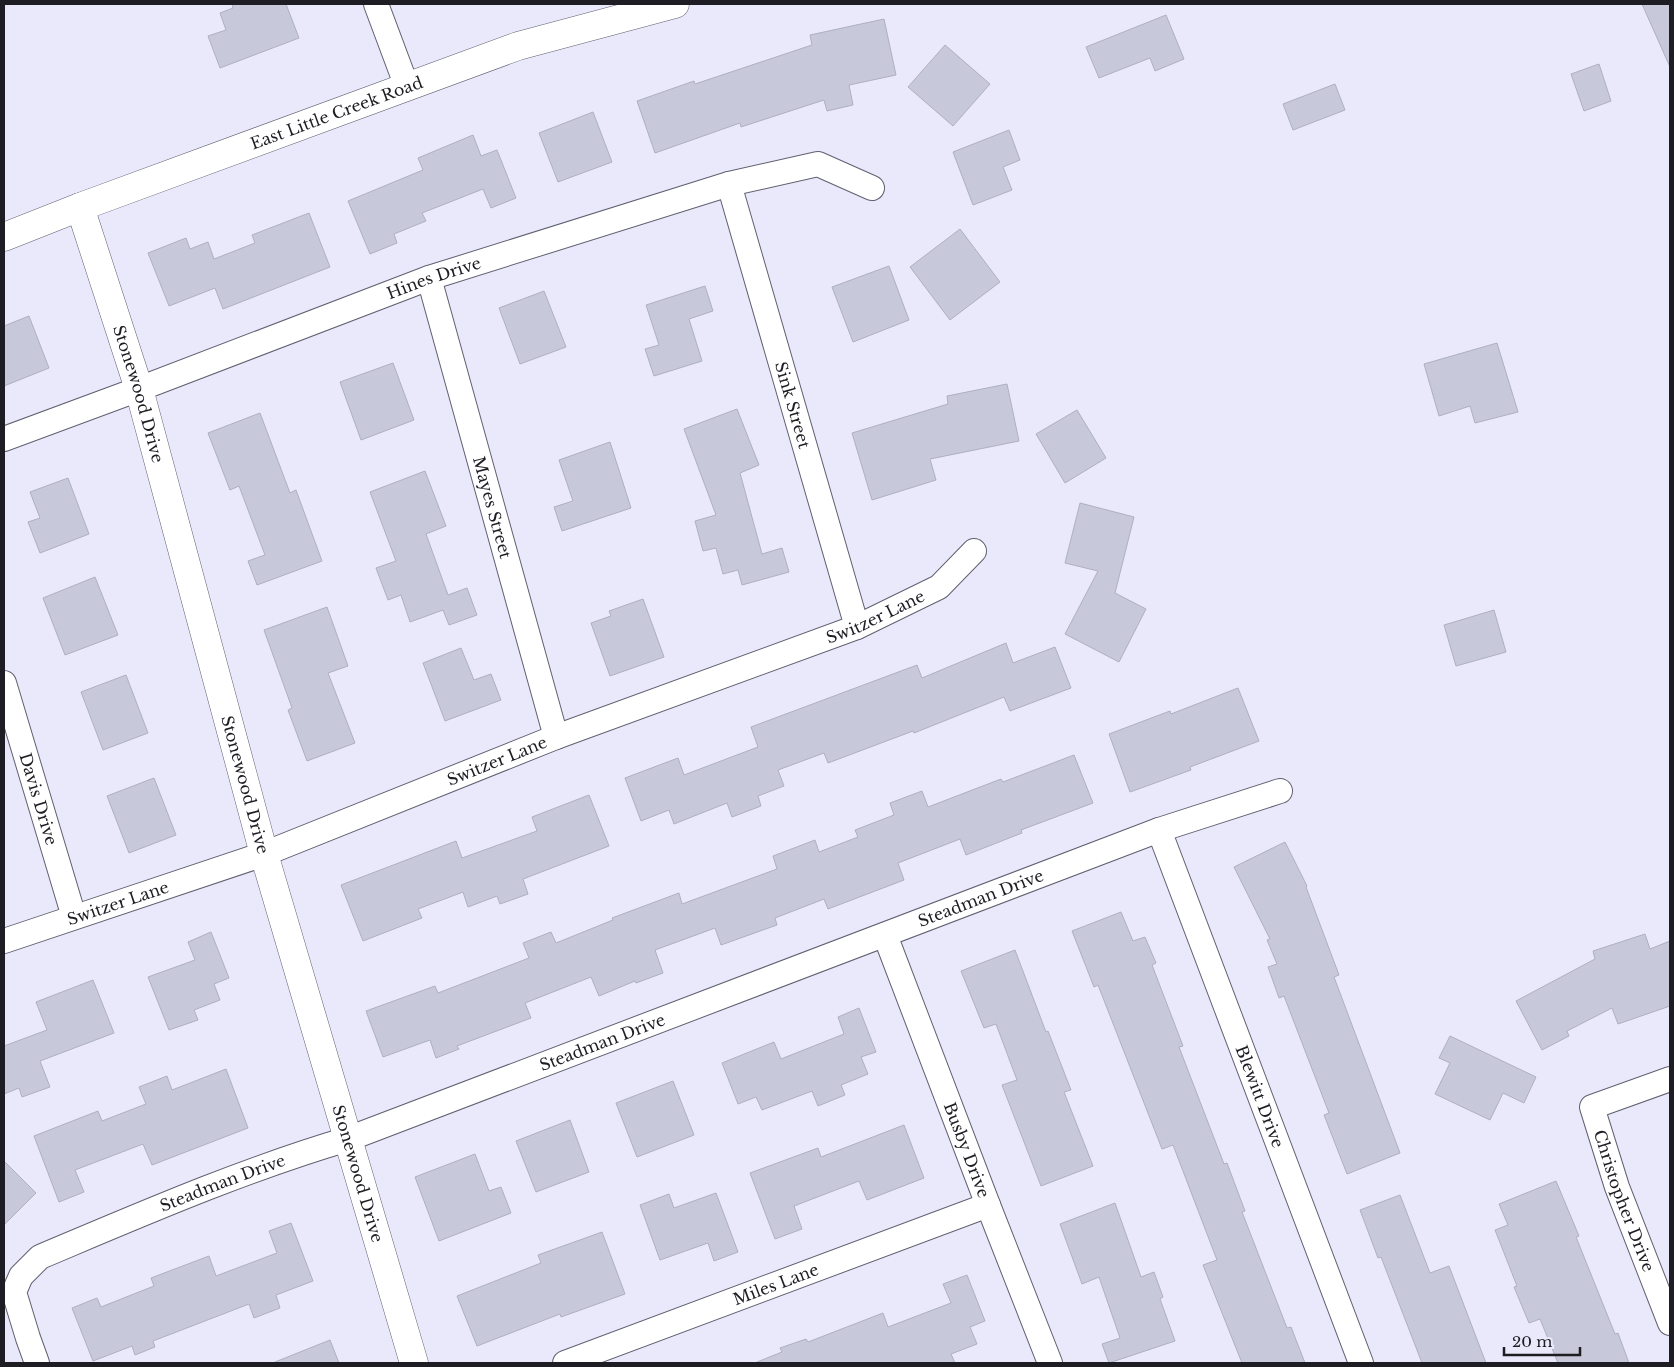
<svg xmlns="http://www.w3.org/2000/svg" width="1674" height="1367" viewBox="0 0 1674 1367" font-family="'Libre Baskerville',serif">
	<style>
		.building { fill: #c7c8d9; stroke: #aeafc0 }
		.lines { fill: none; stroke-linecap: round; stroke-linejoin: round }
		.minor-casing { stroke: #606070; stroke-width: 26 }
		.tertiary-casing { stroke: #606070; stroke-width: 29 }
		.minor { stroke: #fff; stroke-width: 24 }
		.tertiary { stroke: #fff; stroke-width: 28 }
		.labels { text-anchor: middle; stroke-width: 4.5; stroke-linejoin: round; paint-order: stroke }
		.street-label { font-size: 16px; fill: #1d1d23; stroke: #e9e9fb }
	</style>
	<rect width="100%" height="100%" fill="#e9e9fb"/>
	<g class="building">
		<path d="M 232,4 L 286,4 L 299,38 L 220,68 L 208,36 L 226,30 L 220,13 L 233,8 Z"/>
		<path d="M 1642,4 L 1670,4 L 1670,67 Z"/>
		<path d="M 1166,15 L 1184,59 L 1155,71 L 1150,58 L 1099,78 L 1086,47 Z"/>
		<path d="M 884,19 L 896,75 L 849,85 L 853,105 L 827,111 L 824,100 L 741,127 L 740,123 L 655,153 L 637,101 L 694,81 L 695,84 L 812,45 L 810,35 Z"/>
		<path d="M 945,45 L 990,84 L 953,126 L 908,87 Z"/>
		<path d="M 1599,64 L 1611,101 L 1584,111 L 1571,74 Z"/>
		<path d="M 1335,84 L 1345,110 L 1293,130 L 1283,104 Z"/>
		<path d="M 593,112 L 612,162 L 558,182 L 539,133 Z"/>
		<path d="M 1009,130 L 1020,160 L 1003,167 L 1012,190 L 973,205 L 953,152 Z"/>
		<path d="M 473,135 L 481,156 L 497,150 L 516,198 L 491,208 L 483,189 L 422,213 L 426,221 L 394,234 L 397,243 L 370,254 L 348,201 L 423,170 L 418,158 Z"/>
		<path d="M 309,213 L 330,267 L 223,309 L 215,288 L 169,306 L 148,253 L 186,238 L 190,249 L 208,242 L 214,259 L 255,243 L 252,235 Z"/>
		<path d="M 960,229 L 1000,282 L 950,320 L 910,267 Z"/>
		<path d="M 889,266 L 909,320 L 853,342 L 832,287 Z"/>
		<path d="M 705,286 L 713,311 L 689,319 L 702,361 L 654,376 L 645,349 L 659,345 L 646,305 Z"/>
		<path d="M 544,291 L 566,347 L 520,364 L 499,308 Z"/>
		<path d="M 29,316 L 49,368 L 4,386 L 4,326 Z"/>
		<path d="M 1497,343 L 1518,412 L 1475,423 L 1470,406 L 1439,416 L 1424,364 Z"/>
		<path d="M 393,363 L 414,420 L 361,440 L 340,382 Z"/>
		<path d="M 1007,384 L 1019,441 L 930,459 L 936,480 L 872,500 L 852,433 L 948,404 L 947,396 Z"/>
		<path d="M 737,409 L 759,465 L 740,473 L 762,554 L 782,548 L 789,572 L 742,585 L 738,570 L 723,574 L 716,548 L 703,551 L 695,521 L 716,515 L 684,429 Z"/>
		<path d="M 1077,410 L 1106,458 L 1065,483 L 1036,434 Z"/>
		<path d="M 260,413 L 290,493 L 296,490 L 322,561 L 257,585 L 248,561 L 265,555 L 239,486 L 230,490 L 208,433 Z"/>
		<path d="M 610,442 L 631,508 L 562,531 L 554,507 L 573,501 L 559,460 Z"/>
		<path d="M 425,471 L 446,526 L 426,534 L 448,595 L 467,588 L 477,615 L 449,625 L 443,610 L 410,622 L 401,595 L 388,600 L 376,568 L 396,561 L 370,492 Z"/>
		<path d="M 68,478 L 89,534 L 40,553 L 28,522 L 40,518 L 30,492 Z"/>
		<path d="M 1080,503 L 1134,517 L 1115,593 L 1146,609 L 1119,662 L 1065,634 L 1098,571 L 1065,563 Z"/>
		<path d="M 95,577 L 118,635 L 65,655 L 43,598 Z"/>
		<path d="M 643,599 L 664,657 L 610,676 L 591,623 L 611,616 L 609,611 Z"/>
		<path d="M 327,607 L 348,666 L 328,673 L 355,743 L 307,761 L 288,710 L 292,708 L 264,630 Z"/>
		<path d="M 1494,610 L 1506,652 L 1456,666 L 1444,625 Z"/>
		<path d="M 1006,643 L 1013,663 L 1055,647 L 1071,688 L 1010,711 L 1004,697 L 914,733 L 913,731 L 828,763 L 824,753 L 778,770 L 784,786 L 758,796 L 761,806 L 732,817 L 727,803 L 674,824 L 669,810 L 641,821 L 625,778 L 678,758 L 684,775 L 758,747 L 751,727 L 917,665 L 922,678 Z"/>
		<path d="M 461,648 L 474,680 L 491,674 L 501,700 L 445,721 L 423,663 Z"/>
		<path d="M 126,675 L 148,733 L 103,750 L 81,692 Z"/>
		<path d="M 1238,688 L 1259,741 L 1190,767 L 1191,770 L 1130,792 L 1109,734 L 1170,711 L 1171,714 Z"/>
		<path d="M 1074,755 L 1093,803 L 1021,830 L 1022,833 L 966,855 L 960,839 L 898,863 L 904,880 L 828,909 L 824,899 L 775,918 L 777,925 L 721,945 L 715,928 L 655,950 L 663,973 L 636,983 L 635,981 L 599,996 L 591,977 L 525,1003 L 531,1018 L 457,1046 L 459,1049 L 436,1058 L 430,1040 L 383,1057 L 366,1011 L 435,986 L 438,993 L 529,958 L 523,943 L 551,932 L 556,943 L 613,920 L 612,918 L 679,893 L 682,904 L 777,869 L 773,856 L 815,840 L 819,852 L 858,837 L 855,830 L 894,815 L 890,803 L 922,791 L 928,807 L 1001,779 L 1003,782 Z"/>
		<path d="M 154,778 L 176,835 L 129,853 L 107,796 Z"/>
		<path d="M 589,795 L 609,846 L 523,879 L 528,894 L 500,904 L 497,896 L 468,907 L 463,892 L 418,909 L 422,918 L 363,941 L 341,885 L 456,841 L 462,858 L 537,831 L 532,817 Z"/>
		<path d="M 1285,842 L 1307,886 L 1306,887 L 1339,975 L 1334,977 L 1400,1153 L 1347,1174 L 1324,1115 L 1329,1113 L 1284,996 L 1279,998 L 1268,967 L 1277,964 L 1267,940 L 1270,939 L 1234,867 Z"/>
		<path d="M 1121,912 L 1133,941 L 1145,937 L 1156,963 L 1152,965 L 1183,1046 L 1179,1047 L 1224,1164 L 1227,1163 L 1245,1211 L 1242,1212 L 1287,1328 L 1291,1327 L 1305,1363 L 1242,1363 L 1224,1318 L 1203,1265 L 1217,1260 L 1173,1145 L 1162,1149 L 1098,985 L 1094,987 L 1072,931 Z"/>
		<path d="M 211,932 L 229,978 L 214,984 L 220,1000 L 194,1010 L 198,1020 L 169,1030 L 148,977 L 195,960 L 188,942 Z"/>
		<path d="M 1645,934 L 1650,949 L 1670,941 L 1670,1006 L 1618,1024 L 1612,1008 L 1567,1031 L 1569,1036 L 1542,1050 L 1516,1001 L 1595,959 L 1593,951 Z"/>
		<path d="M 1015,950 L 1046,1032 L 1048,1031 L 1071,1090 L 1064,1092 L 1093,1166 L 1041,1186 L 1002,1085 L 1017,1080 L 996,1024 L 984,1028 L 961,971 Z"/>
		<path d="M 93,980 L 114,1033 L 40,1061 L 50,1087 L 22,1097 L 19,1088 L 4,1094 L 4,1046 L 47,1030 L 36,1002 Z"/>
		<path d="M 859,1008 L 876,1052 L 861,1057 L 868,1074 L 841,1085 L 845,1095 L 818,1106 L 812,1091 L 762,1110 L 756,1097 L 738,1104 L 722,1063 L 774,1042 L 781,1059 L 844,1034 L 838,1017 Z"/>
		<path d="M 1450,1036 L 1536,1077 L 1524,1103 L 1503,1093 L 1490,1120 L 1435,1094 L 1450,1063 L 1439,1058 Z"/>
		<path d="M 226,1069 L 248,1128 L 152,1165 L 143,1144 L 75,1170 L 84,1192 L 59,1202 L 34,1136 L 98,1111 L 102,1121 L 146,1104 L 139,1087 L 167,1076 L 172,1090 Z"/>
		<path d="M 673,1081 L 694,1135 L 637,1157 L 616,1103 Z"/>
		<path d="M 570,1120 L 589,1172 L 536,1192 L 516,1141 Z"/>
		<path d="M 904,1125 L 924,1178 L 867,1200 L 859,1181 L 794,1206 L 802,1229 L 775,1239 L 750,1173 L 818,1148 L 821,1157 Z"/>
		<path d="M 475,1154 L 489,1191 L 501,1187 L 511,1213 L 439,1241 L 415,1177 Z"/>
		<path d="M 4,1161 L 36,1193 L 4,1225 Z"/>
		<path d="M 1556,1181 L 1579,1236 L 1576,1237 L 1615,1334 L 1618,1333 L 1629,1363 L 1558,1363 L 1540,1319 L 1529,1323 L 1514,1287 L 1517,1286 L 1495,1230 L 1508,1225 L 1499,1204 Z"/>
		<path d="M 716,1193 L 738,1252 L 714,1261 L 708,1243 L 660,1260 L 640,1205 L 669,1194 L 674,1208 Z"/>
		<path d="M 1400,1195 L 1430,1273 L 1449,1266 L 1486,1363 L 1422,1363 L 1381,1257 L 1378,1258 L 1360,1210 Z"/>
		<path d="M 1115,1203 L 1141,1277 L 1154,1272 L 1163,1297 L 1160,1299 L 1175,1341 L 1109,1363 L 1102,1344 L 1120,1338 L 1099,1277 L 1082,1284 L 1060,1224 Z"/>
		<path d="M 291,1223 L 313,1281 L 276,1295 L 280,1308 L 254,1318 L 249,1304 L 153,1341 L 155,1347 L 135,1355 L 132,1346 L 93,1361 L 72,1308 L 97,1298 L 101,1307 L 154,1286 L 151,1278 L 209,1256 L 216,1276 L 277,1253 L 269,1231 Z"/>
		<path d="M 602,1232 L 625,1294 L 561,1317 L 560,1314 L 477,1346 L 457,1296 L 541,1263 L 538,1255 Z"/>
		<path d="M 967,1275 L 985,1321 L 970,1327 L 977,1344 L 951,1354 L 955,1363 L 757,1363 L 757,1362 L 782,1352 L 780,1348 L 806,1339 L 808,1342 L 883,1313 L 888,1327 L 951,1303 L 943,1284 Z"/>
		<path d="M 330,1340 L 339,1363 L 275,1363 L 275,1362 Z"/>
	</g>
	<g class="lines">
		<g class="minor-casing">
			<g id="minor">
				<path d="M 376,4 L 407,87"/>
				<path id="s1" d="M 729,184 L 857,627"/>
				<path id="s2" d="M 429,278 L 556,737"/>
				<path id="s3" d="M 4,439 L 139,389 L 429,278 L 729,184 L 818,164 L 872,188"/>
				<path id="s4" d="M 4,683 L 74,917"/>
				<path id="s5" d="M 1159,830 L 1361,1363"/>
				<path id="s6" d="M 885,935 L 988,1205 L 1050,1363"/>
				<path id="s7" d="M 4,941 L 264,854 L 556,737 L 857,627 L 939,587 L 974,551"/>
				<path id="s8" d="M 1670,1079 L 1592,1107 L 1617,1187 L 1670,1323"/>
				<path id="s9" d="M 37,1363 L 28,1338 L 14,1292 L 21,1276 L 40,1257 C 142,1214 243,1170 348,1139 L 1159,830 L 1280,791"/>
				<path id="s10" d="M 565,1363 L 988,1205"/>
			</g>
		</g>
		<g class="tertiary-casing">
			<g id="tertiary">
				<path id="s11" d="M 80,207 L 139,389 L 264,854 L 414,1363"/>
				<path id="s12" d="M 4,237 L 80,207 L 518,46 L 675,4"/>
			</g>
		</g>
		<use href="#minor" class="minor"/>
		<use href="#tertiary" class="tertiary"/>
	</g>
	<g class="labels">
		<g class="street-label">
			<text dy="6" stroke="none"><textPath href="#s12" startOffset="355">East Little Creek Road</textPath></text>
			<text dy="6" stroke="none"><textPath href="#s3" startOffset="459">Hines Drive</textPath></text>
			<text dy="6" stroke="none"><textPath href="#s11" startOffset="196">Stonewood Drive</textPath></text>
			<text dy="6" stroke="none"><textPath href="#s1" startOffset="230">Sink Street</textPath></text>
			<text dy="6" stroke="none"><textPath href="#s2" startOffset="238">Mayes Street</textPath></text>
			<text dy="6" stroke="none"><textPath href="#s7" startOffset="930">Switzer Lane</textPath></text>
			<text dy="6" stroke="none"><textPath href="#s7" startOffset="525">Switzer Lane</textPath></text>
			<text dy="6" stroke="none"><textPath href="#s11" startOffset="601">Stonewood Drive</textPath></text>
			<text dy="6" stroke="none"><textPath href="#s4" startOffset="121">Davis Drive</textPath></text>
			<text dy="6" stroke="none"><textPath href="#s9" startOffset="1126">Steadman Drive</textPath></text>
			<text dy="6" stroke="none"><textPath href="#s7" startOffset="120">Switzer Lane</textPath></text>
			<text dy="6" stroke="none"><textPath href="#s9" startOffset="721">Steadman Drive</textPath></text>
			<text dy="6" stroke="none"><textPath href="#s5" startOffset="285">Blewitt Drive</textPath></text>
			<text dy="6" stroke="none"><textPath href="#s6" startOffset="230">Busby Drive</textPath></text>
			<text dy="6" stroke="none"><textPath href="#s11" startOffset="1006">Stonewood Drive</textPath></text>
			<text dy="6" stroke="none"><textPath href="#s9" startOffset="316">Steadman Drive</textPath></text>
			<text dy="6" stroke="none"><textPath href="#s8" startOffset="182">Christopher Drive</textPath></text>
			<text dy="6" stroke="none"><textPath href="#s10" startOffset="225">Miles Lane</textPath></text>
		</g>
	</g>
	<rect width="1674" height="1367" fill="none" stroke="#1d1d23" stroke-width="10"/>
	<path d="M1504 1347v8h76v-8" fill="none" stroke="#1d1d23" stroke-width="2.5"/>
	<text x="1512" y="1347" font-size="15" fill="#1d1d23" stroke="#e9e9fb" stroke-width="4" paint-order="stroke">20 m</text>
</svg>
